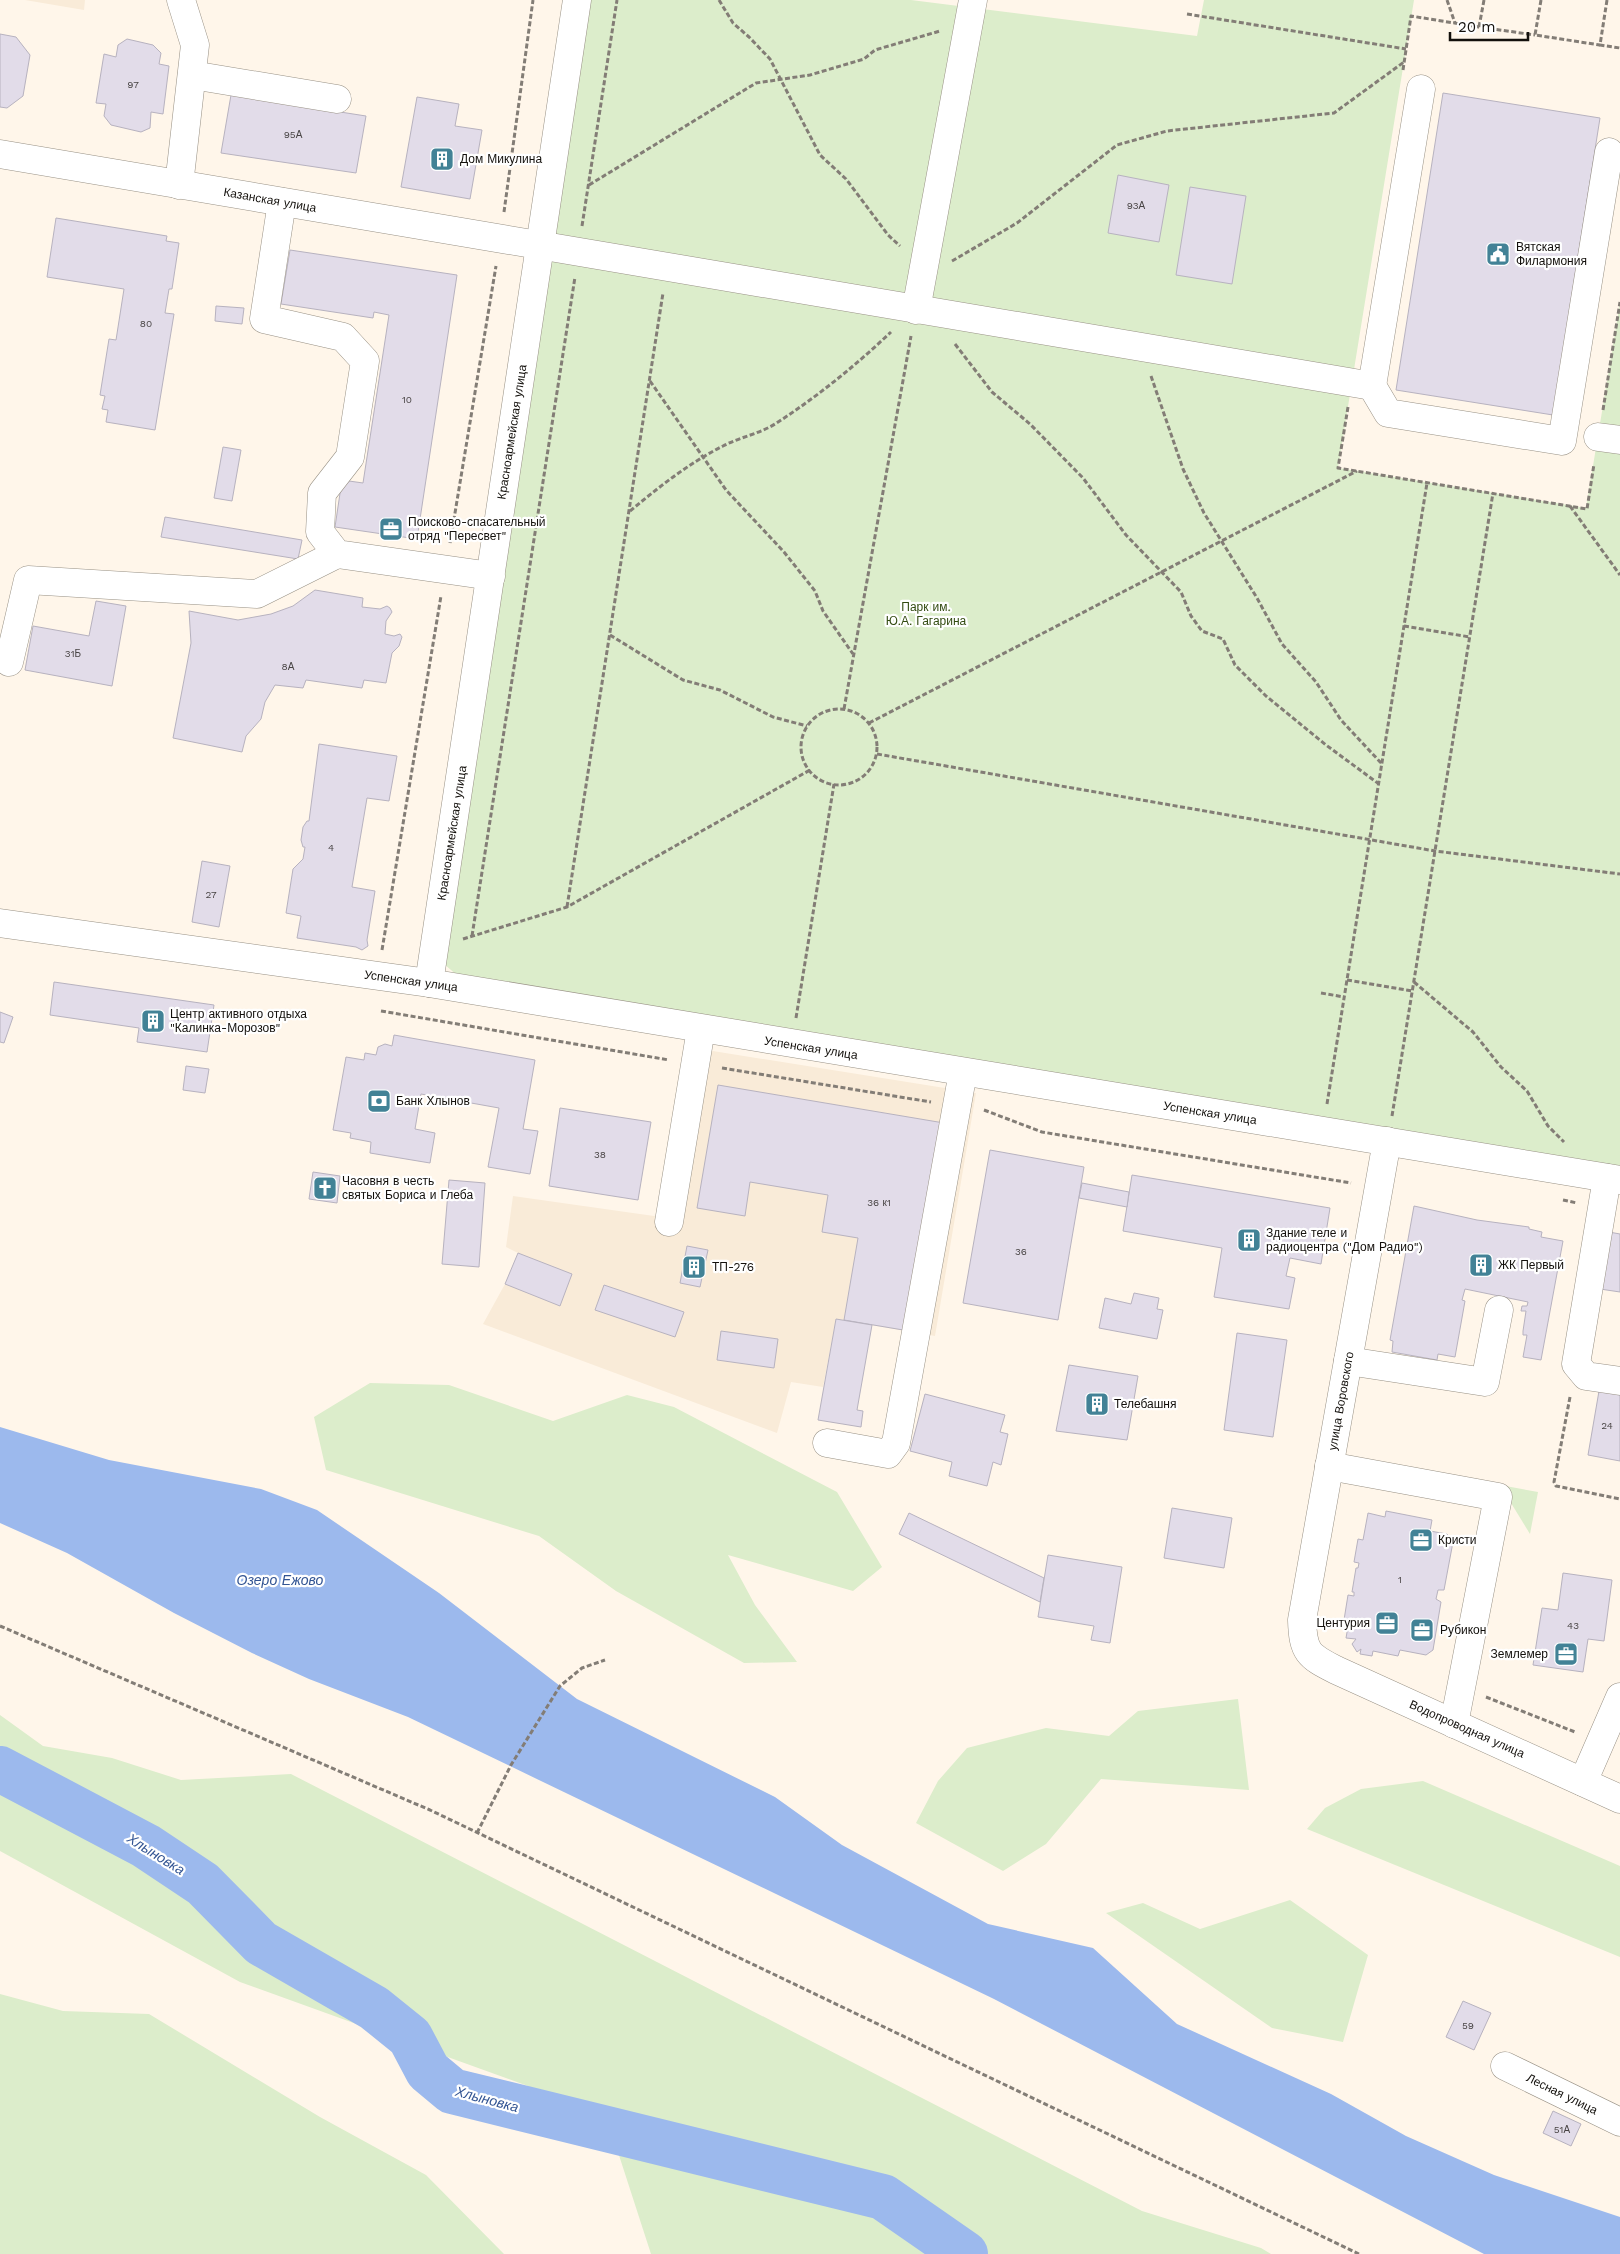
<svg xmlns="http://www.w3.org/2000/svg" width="1620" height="2254" viewBox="0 0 1620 2254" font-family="'Work Sans',sans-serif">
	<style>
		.education { fill: #f9ebd8 }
		.green { fill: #dcedcb }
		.water { fill: #9cb9ed }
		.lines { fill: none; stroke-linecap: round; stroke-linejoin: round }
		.river { stroke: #9cb9ed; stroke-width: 46 }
		.building { fill: #e2dce9; stroke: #b7b2bf }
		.minor-casing { stroke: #989185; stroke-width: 29 }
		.path { stroke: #837d76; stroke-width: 3; stroke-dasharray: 5 2.5; stroke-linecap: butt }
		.minor { stroke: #fff; stroke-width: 28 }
		.labels { text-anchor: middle; stroke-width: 4.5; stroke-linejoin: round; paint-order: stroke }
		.number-label { font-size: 10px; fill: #474343 }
		.poi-label { font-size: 12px; fill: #13100c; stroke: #fff; text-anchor: start }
		.street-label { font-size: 12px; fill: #13100c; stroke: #fff }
		.park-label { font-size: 12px; fill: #334b11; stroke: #fff }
		.water-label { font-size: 14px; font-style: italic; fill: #325493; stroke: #fff }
	</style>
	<rect width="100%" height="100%" fill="#fff6ea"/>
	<g class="education">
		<path d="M 25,0 L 85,0 L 84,10 Z"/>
		<path d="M 688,1047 L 976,1093 L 935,1336 L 836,1319 L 823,1387 L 791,1382 L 777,1433 L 483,1324 L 505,1284 L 518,1253 L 506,1247 L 513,1196 L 661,1217 Z"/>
	</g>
	<g class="green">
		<path d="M 577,0 L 911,0 L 1197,36 L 1204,0 L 1414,0 L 1338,468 L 1586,508 L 1620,303 L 1620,1167 L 465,982 L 444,964 Z"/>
		<path d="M 370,1383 L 449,1385 L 553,1421 L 627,1395 L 674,1407 L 837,1492 L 882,1567 L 853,1591 L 728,1555 L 755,1605 L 797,1662 L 744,1663 L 616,1591 L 539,1536 L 326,1470 L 314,1417 Z"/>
		<path d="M 1500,1485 L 1538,1492 L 1530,1534 Z"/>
		<path d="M 1238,1699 L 1249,1790 L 1101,1779 L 1046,1844 L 1003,1871 L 916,1823 L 938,1781 L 967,1748 L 1046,1728 L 1109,1736 L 1138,1711 Z"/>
		<path d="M 0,1715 L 43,1746 L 112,1758 L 181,1780 L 291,1774 L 1142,2211 L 1261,2248 L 1271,2254 L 651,2254 L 616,2146 L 528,2086 L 240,1982 L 0,1851 Z"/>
		<path d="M 1423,1781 L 1620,1866 L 1620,1957 L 1307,1829 L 1325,1808 L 1361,1789 Z"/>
		<path d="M 1290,1900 L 1368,1955 L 1343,2042 L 1272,2028 L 1106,1913 L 1143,1903 L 1200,1929 Z"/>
		<path d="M 0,1994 L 63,2011 L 149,2014 L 320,2117 L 426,2175 L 504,2254 L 0,2254 Z"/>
	</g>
	<path class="water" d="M 0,1427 L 109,1460 L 261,1489 L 317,1510 L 439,1593 L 577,1699 L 775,1797 L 842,1845 L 988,1924 L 1093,1948 L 1177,2024 L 1331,2094 L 1406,2136 L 1494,2175 L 1620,2217 L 1620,2254 L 1484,2254 L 994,1999 L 408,1717 L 309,1679 L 252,1653 L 174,1613 L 67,1553 L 0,1523 Z"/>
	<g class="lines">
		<path class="river" d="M 0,1769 L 146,1846 L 203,1884 L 261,1943 L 374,2008 L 410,2037 L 428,2071 L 452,2091 L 883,2197 L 965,2254"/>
	</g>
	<g class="building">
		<path d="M 0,34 L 16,37 L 30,55 L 23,96 L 7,108 L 0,107 Z"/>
		<path d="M 127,39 L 153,45 L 161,53 L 159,64 L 169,66 L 163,114 L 151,112 L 150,128 L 141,132 L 111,125 L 104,116 L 106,104 L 96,103 L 104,54 L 116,57 L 118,45 Z"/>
		<path d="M 1443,93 L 1600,118 L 1553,415 L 1396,390 Z"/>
		<path d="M 231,95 L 366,116 L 356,173 L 221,153 Z"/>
		<path d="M 417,97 L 459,104 L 455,126 L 482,130 L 470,199 L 401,187 Z"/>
		<path d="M 1118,175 L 1169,185 L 1159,242 L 1108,233 Z"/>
		<path d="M 1190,187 L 1246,196 L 1232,284 L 1176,275 Z"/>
		<path d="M 56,218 L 167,236 L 166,241 L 179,243 L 172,289 L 169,289 L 165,313 L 174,314 L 155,430 L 106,422 L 108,410 L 102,409 L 105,396 L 100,395 L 109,339 L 116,340 L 124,289 L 47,277 Z"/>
		<path d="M 290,250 L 457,275 L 417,539 L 335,527 L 342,480 L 363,483 L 389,315 L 374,312 L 373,318 L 281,304 Z"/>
		<path d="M 216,306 L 244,308 L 242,324 L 215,321 Z"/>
		<path d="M 223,447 L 241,450 L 232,501 L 214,498 Z"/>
		<path d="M 165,517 L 302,540 L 298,559 L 161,537 Z"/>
		<path d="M 315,590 L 363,598 L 362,607 L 380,609 L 387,606 L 390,608 L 392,612 L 386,621 L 385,634 L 394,636 L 400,634 L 402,637 L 399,646 L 392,653 L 386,683 L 364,680 L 362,688 L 306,680 L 303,688 L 275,685 L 265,702 L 261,719 L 246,736 L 242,752 L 173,738 L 191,643 L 189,611 L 238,620 L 271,614 L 293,606 Z"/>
		<path d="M 96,601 L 126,606 L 112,686 L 25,670 L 33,626 L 89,636 Z"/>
		<path d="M 319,744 L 397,756 L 389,801 L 367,798 L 352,887 L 375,891 L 367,940 L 368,946 L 362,950 L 356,947 L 297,938 L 301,916 L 286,913 L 293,869 L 303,859 L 305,847 L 303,847 L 301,840 L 303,827 L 307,821 L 309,821 Z"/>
		<path d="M 202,861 L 230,866 L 219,927 L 192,922 Z"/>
		<path d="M 54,982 L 214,1005 L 207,1052 L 137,1042 L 139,1028 L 50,1015 Z"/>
		<path d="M 0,1012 L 13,1017 L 4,1043 L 0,1042 Z"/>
		<path d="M 394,1035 L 535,1060 L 523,1129 L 538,1131 L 530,1174 L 488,1167 L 499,1108 L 421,1094 L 415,1129 L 435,1133 L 430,1163 L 370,1153 L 371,1142 L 350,1138 L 351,1133 L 333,1130 L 346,1057 L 364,1060 L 365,1053 L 376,1055 L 378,1047 L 385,1044 L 392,1046 Z"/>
		<path d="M 186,1066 L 209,1069 L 205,1093 L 183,1090 Z"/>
		<path d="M 718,1085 L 944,1123 L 909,1331 L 844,1320 L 858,1238 L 822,1232 L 828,1195 L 750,1182 L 745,1216 L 697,1208 Z"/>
		<path d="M 560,1108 L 651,1122 L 638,1200 L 549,1186 Z"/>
		<path d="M 990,1150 L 1084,1167 L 1058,1320 L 963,1303 Z"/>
		<path d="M 313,1172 L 340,1176 L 337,1203 L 309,1199 Z"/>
		<path d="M 1132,1175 L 1330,1208 L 1321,1264 L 1290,1258 L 1286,1276 L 1295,1278 L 1289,1309 L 1214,1297 L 1222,1248 L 1123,1231 Z"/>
		<path d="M 449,1180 L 485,1183 L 479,1267 L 442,1264 Z"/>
		<path d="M 1082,1183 L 1129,1192 L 1127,1207 L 1079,1198 Z"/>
		<path d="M 1414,1206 L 1477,1220 L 1529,1227 L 1529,1229 L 1542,1232 L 1541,1237 L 1563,1241 L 1541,1360 L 1523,1357 L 1527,1335 L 1523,1335 L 1523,1331 L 1526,1311 L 1521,1311 L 1522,1306 L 1527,1306 L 1528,1302 L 1465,1289 L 1462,1300 L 1465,1301 L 1455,1357 L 1438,1354 L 1437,1360 L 1392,1352 L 1393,1341 L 1390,1340 Z"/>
		<path d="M 1609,1232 L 1620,1234 L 1620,1292 L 1600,1289 Z"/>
		<path d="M 687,1246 L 708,1250 L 700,1287 L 680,1283 Z"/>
		<path d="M 518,1253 L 572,1274 L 560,1306 L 505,1284 Z"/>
		<path d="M 604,1285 L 684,1312 L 675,1337 L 595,1310 Z"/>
		<path d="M 1134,1293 L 1159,1298 L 1157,1309 L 1163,1310 L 1157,1339 L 1099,1328 L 1105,1298 L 1131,1304 Z"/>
		<path d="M 836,1319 L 872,1325 L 857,1410 L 863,1411 L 861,1427 L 818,1420 Z"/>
		<path d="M 721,1331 L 778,1339 L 774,1368 L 717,1360 Z"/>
		<path d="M 1237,1333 L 1287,1340 L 1273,1437 L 1224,1430 Z"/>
		<path d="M 1069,1365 L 1138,1376 L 1127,1440 L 1056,1431 Z"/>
		<path d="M 1599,1391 L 1620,1394 L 1620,1461 L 1588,1455 Z"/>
		<path d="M 925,1394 L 1005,1415 L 1000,1432 L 1008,1434 L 1001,1465 L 993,1462 L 987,1486 L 949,1476 L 952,1462 L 910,1451 Z"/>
		<path d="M 1172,1508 L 1232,1518 L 1224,1568 L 1164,1558 Z"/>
		<path d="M 1386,1511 L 1432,1520 L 1430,1531 L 1447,1534 L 1453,1542 L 1444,1590 L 1438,1590 L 1436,1599 L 1441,1602 L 1433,1650 L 1426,1655 L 1400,1650 L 1398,1656 L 1373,1651 L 1372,1656 L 1360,1654 L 1361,1649 L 1357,1652 L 1352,1644 L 1356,1639 L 1346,1638 L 1349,1621 L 1344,1620 L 1348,1595 L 1354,1596 L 1354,1592 L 1352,1592 L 1356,1568 L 1358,1568 L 1359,1563 L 1354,1562 L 1358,1539 L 1363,1540 L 1368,1513 L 1385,1517 Z"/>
		<path d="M 909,1513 L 1044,1578 L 1040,1602 L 899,1534 Z"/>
		<path d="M 1048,1555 L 1122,1567 L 1110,1643 L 1091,1640 L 1094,1626 L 1038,1617 Z"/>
		<path d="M 1563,1573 L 1612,1580 L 1604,1641 L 1588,1639 L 1583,1672 L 1533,1665 L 1542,1608 L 1558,1610 Z"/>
		<path d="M 1463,2001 L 1491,2013 L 1474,2050 L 1446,2037 Z"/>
		<path d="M 1553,2111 L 1581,2124 L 1571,2146 L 1543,2133 Z"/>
	</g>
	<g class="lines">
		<g class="minor-casing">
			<g id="minor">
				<path d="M 192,75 L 337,99"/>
				<path d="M 0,154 L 1372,386 L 1421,89"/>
				<path d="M 179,185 L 195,45 L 181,0"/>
				<path d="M 282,202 L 264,319 L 343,337 L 365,361 L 350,457 L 322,493 L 320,532 L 337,554 L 491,576"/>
				<path d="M 916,310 L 973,0"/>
				<path d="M 1372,386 L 1388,413 L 1562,441 L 1609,152"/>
				<path d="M 1598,437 L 1620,440"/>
				<path d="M 9,662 L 28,580 L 257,594 L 337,554"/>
				<path d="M 0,923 L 429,983 L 1620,1180"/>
				<path d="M 429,983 L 577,0"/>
				<path d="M 1387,1141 L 1302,1620 C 1303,1652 1308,1656 1336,1670 L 1620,1799"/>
				<path d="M 1607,1178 L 1576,1364 L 1586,1376 L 1620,1381"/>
				<path d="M 669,1222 L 701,1029"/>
				<path d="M 1348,1361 L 1485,1382 L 1499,1310"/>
				<path d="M 827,1443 L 888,1454 L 896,1443 L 963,1072"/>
				<path d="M 1329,1466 L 1498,1497 L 1454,1724"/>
				<path d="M 1583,1782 L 1620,1697"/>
				<path d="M 1505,2066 L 1620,2122"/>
			</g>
		</g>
		<g class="path">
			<path d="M 719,0 L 733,23 L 749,37 L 770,59 L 820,155 L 846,179 L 888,235 L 900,246"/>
			<path d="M 1447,0 L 1455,23"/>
			<path d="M 1484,0 L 1479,27 L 1535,35"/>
			<path d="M 1541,0 L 1535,35 L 1600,45"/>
			<path d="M 1607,0 L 1600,45 L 1620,48"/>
			<path d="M 1187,14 L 1406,49"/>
			<path d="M 1403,70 L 1411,16 L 1479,27"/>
			<path d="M 589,185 L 756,83 L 810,75 L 864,59 L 875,50 L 940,31"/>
			<path d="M 504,212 L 533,0"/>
			<path d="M 582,226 L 617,0"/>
			<path d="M 952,261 L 1017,223 L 1117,145 L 1167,131 L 1334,113 L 1404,62"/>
			<path d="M 955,344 L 992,392 L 1030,424 L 1083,478 L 1126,535 L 1181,592 L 1191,616 L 1202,631 L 1223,639 L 1235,665 L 1266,696 L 1326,745 L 1379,784"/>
			<path d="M 1151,376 L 1183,469 L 1204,513 L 1257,598 L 1282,644 L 1316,682 L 1341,720 L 1382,764"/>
			<path d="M 650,381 L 726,490 L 784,552 L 815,591 L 823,611 L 853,654"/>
			<path d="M 1348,407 L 1338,468 L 1587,509 L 1594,464"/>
			<path d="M 1603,410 L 1620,302"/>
			<path d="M 1570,506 L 1620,575"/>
			<path d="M 630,511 C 659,487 689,463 723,446 C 740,437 759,434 775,424 C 817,397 855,366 891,332"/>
			<path d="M 450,543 L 496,266"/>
			<path d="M 1404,626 L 1470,637"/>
			<path d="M 610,635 L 683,680 L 720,690 L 773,717 L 807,726"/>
			<path d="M 844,709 L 911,336"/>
			<circle cx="839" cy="747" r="38"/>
			<path d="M 869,723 L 1357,471"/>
			<path d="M 877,754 L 1435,851 L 1620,874"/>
			<path d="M 567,907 L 663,293"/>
			<path d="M 472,936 L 575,277"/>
			<path d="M 463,939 L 567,907 L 810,770"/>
			<path d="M 382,950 L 441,596"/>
			<path d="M 1347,980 L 1412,991"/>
			<path d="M 1414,982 L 1473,1032 L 1501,1067 L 1527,1091 L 1548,1126 L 1564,1142"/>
			<path d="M 1321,993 L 1344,997"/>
			<path d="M 381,1011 L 669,1060"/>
			<path d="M 796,1018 L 834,784"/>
			<path d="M 722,1068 L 931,1102"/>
			<path d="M 1327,1104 L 1427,483"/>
			<path d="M 984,1110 L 1042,1132 L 1351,1183"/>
			<path d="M 1392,1116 L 1493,493"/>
			<path d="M 1563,1200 L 1577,1203"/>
			<path d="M 1570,1397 L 1554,1482 L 1556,1486 L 1620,1499"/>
			<path d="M 0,1626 L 430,1810 L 1359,2254"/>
			<path d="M 1486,1697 L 1575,1732"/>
			<path d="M 477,1833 L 511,1765 L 560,1686 L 582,1668 L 605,1660"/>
		</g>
		<use href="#minor" class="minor"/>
	</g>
	<defs>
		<g id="building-square" transform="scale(1.25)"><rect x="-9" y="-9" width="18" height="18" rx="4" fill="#428296" stroke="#fff"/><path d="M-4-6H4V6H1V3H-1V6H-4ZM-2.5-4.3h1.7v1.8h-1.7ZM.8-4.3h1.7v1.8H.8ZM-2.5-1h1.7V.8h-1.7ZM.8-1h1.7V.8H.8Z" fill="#fff"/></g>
		<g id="civic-square" transform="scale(1.25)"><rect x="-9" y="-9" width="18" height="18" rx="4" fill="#428296" stroke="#fff"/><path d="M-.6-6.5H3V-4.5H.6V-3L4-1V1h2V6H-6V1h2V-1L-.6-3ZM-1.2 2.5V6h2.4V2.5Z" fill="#fff"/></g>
		<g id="office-square" transform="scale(1.25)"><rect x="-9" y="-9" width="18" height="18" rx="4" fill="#428296" stroke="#fff"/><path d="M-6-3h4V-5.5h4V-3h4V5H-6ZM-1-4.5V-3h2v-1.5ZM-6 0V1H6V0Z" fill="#fff"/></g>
		<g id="bank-square" transform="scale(1.25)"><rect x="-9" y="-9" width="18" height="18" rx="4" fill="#428296" stroke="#fff"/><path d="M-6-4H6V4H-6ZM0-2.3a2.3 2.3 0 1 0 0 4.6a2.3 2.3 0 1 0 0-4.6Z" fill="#fff"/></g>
		<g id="church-square" transform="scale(1.25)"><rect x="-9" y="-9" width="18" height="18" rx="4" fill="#428296" stroke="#fff"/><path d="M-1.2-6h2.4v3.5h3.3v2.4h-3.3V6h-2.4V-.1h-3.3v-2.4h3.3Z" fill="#fff"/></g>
	</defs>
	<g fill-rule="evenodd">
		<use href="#building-square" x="442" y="159"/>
		<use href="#civic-square" x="1498" y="254"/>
		<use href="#office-square" x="391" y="529"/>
		<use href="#building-square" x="153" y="1021"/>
		<use href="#bank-square" x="379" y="1101"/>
		<use href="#church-square" x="325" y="1188"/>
		<use href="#building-square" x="1249" y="1240"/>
		<use href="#building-square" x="1481" y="1265"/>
		<use href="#building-square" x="694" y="1267"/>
		<use href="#building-square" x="1097" y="1404"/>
		<use href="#office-square" x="1421" y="1540"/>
		<use href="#office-square" x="1387" y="1623"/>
		<use href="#office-square" x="1422" y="1630"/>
		<use href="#office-square" x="1566" y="1654"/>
	</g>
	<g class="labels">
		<g class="number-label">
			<text x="133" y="88">97</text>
			<text x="293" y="138">95А</text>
			<text x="1136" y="209">93А</text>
			<text x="146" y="327">80</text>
			<text x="407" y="403">10</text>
			<text x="73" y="657">31Б</text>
			<text x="288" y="670">8А</text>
			<text x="331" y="851">4</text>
			<text x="211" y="898">27</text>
			<text x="600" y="1158">38</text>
			<text x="879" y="1206">36 к1</text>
			<text x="1021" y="1255">36</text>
			<text x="1607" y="1429">24</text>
			<text x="1400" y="1583">1</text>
			<text x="1573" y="1629">43</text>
			<text x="1468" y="2029">59</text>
			<text x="1562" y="2133">51А</text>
		</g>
		<g class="poi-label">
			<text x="460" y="163">Дом Микулина</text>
			<text x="1516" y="251">Вятская<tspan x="1516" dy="14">Филармония</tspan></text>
			<text x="408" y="526">Поисково-спасательный<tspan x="408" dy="14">отряд "Пересвет"</tspan></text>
			<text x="170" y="1018">Центр активного отдыха<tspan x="170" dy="14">"Калинка-Морозов"</tspan></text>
			<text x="396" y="1105">Банк Хлынов</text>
			<text x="342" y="1185">Часовня в честь<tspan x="342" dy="14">святых Бориса и Глеба</tspan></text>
			<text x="1266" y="1237">Здание теле и<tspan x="1266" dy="14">радиоцентра ("Дом Радио")</tspan></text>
			<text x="1498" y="1269">ЖК Первый</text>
			<text x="712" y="1271">ТП-276</text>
			<text x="1114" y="1408">Телебашня</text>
			<text x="1438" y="1544">Кристи</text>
			<text x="1370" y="1627" text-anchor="end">Центурия</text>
			<text x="1440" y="1634">Рубикон</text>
			<text x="1548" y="1658" text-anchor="end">Землемер</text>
		</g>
		<g class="street-label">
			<text transform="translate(270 200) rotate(10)" y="4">Казанская улица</text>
			<text transform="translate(512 432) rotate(-81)" y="4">Красноармейская улица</text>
			<text transform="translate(452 833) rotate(-81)" y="4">Красноармейская улица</text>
			<text transform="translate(411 981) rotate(8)" y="4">Успенская улица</text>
			<text transform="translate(811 1048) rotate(9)" y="4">Успенская улица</text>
			<text transform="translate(1210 1113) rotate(9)" y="4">Успенская улица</text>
			<text transform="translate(1341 1401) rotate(-80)" y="4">улица Воровского</text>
			<text transform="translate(1467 1729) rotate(24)" y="4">Водопроводная улица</text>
			<text transform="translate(1562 2094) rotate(26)" y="4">Лесная улица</text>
		</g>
		<g class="park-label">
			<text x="926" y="611">Парк им.<tspan x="926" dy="14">Ю.А. Гагарина</tspan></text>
		</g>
		<g class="water-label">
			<text x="280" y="1585">Озеро Ежово</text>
			<text transform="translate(156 1854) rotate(32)" y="5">Хлыновка</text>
			<text transform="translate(487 2099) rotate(15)" y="5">Хлыновка</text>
		</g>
	</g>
	<path d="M1450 32v8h78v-8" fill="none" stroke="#13100c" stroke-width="2.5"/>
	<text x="1458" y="32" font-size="15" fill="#13100c" stroke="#ffffff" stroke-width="4" paint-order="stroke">20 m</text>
</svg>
